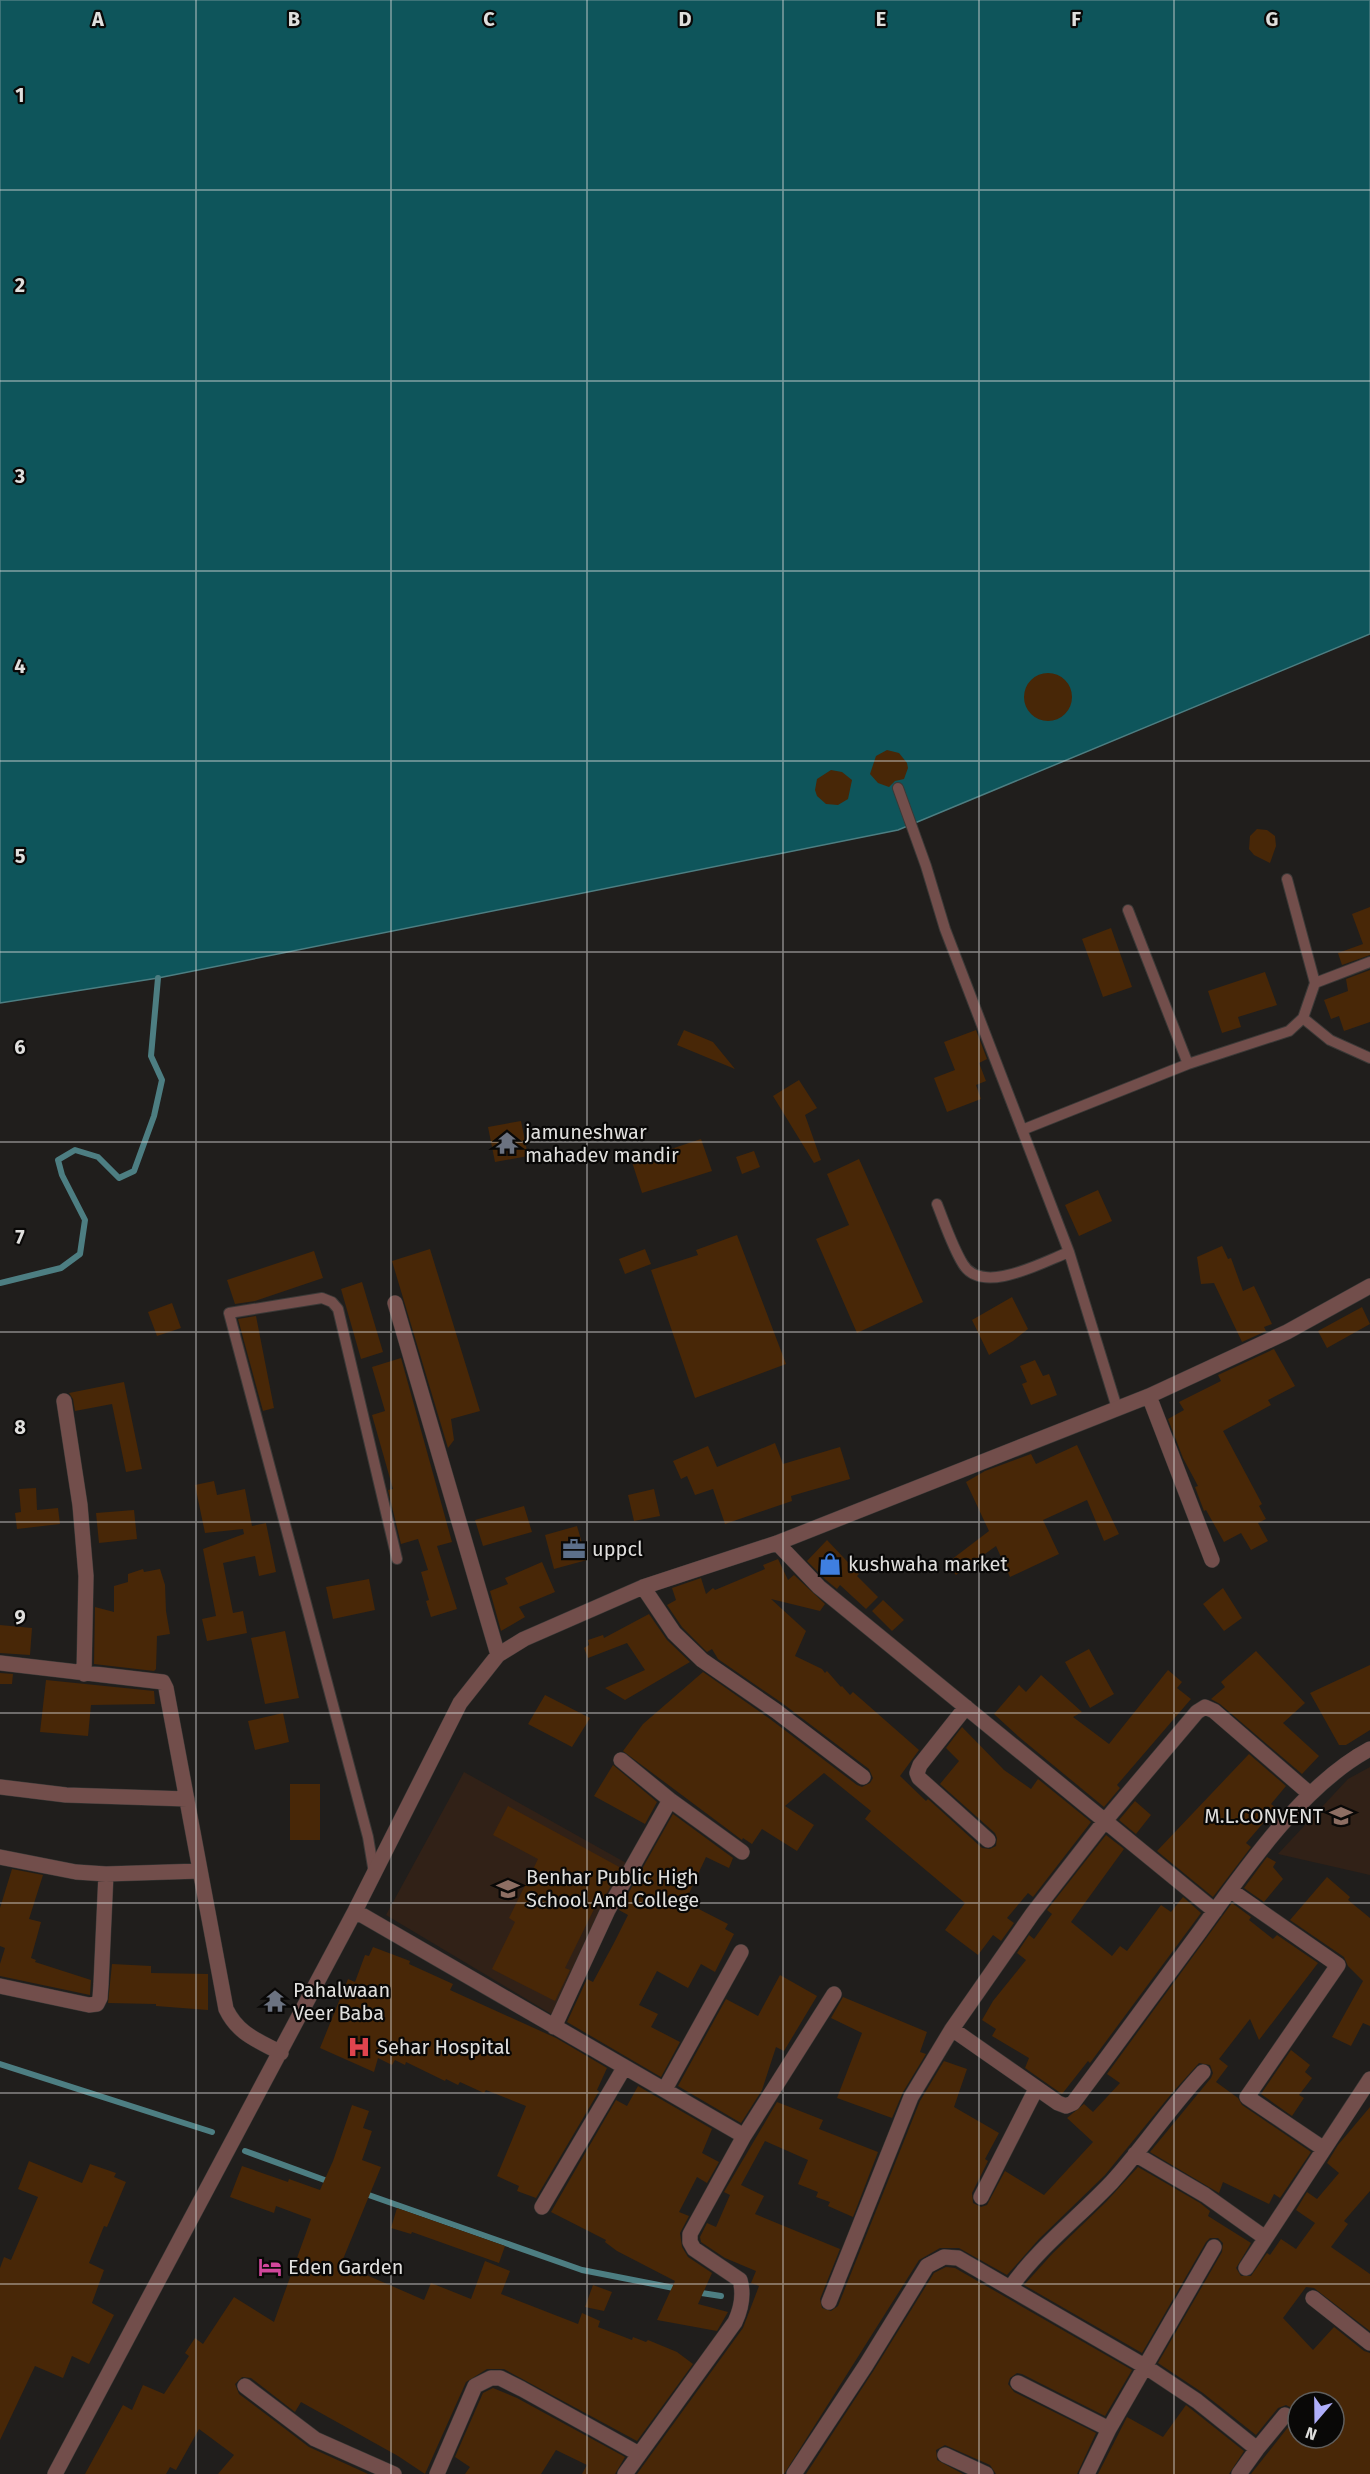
<svg xmlns="http://www.w3.org/2000/svg" width="1370" height="2474" font-family="'Fira Sans',sans-serif">
<rect width="100%" height="100%" fill="#201e1c"/>
<path fill="#312117" d="M1370,1767v108l-92,-21 70,-75z
M464,1772l164,92 -75,151 -167,-100z"/>
<path fill="#0e555b" stroke="#4d7e82" stroke-width="1.5" d="M0,0h1370v634l-472,196 -740,148 -158,25z"/>
<g fill="none" stroke-linecap="round" stroke-linejoin="round">
<path stroke="#4d7e82" stroke-width="6" d="M0,1283l61,-15 19,-14 5,-34 -23,-45 -4,-15 17,-10 23,7 21,21 15,-7 20,-55 8,-36 -11,-24 7,-78
M0,2064l212,68
M245,2151l85,31
M363,2193l219,77 97,19
M695,2292l26,4"/>
</g>
<path fill="#482707" fill-rule="evenodd" d="M1024 697a24 24 0 1 1 48 0a24 24 0 1 1-48 0Z
M887,750l12,3 8,10 1,5 -4,11 -9,2 -6,6 -11,-4 -8,-9 6,-18z
M831,770l11,2 10,8 -4,19 -10,6 -12,-1 -9,-8 -2,-6 2,-11z
M1257,829l10,1 8,6 1,10 -6,17 -16,-8 -5,-6 1,-13z
M1370,907v48l-28,10 -4,-12 25,-9 -11,-30z
M1111,928l21,59 -29,10 -21,-58z
M1370,970v52l-26,9 -5,-15 -8,3 -7,-19 24,-9 -2,-12z
M1265,972l12,33 -39,12 3,10 -19,6 -14,-42z
M684,1030l29,12 22,27 -58,-24z
M976,1030l11,29 -8,4 7,18 -10,4 5,14 -34,13 -13,-34 21,-8 -11,-28z
M799,1080l18,28 -12,7 16,45 -7,3 -41,-67z
M521,1121l7,35 -33,6 -7,-35z
M701,1139l11,32 -70,22 -10,-31z
M754,1151l6,16 -18,7 -6,-17z
M859,1159l64,143 -66,31 -41,-94 33,-14 -22,-51z
M1098,1190l14,31 -33,15 -14,-31z
M737,1235l49,129 -91,34 -44,-128 47,-15 -2,-5z
M1222,1246l6,13 3,-1 12,33 11,-5 18,38 -8,3 2,4 -24,11 -28,-59 -13,1 -4,-27z
M430,1249l50,162 -29,8 3,21 -6,8 -56,-187z
M645,1249l6,15 -26,10 -6,-15z
M314,1251l9,27 -68,23 -20,3 -8,-24z
M362,1282l21,70 -22,7 -20,-70z
M1012,1297l16,32 -15,12 -24,14 -17,-35z
M172,1303l9,25 -24,8 -9,-24z
M1362,1307l8,17 -43,24 -9,-17z
M256,1316l18,92 -11,3 -25,-92z
M1274,1349l21,37 -27,14 3,5 -48,26 39,73 -3,2 7,13 -8,4 10,18 -17,9 -10,-17 -17,9 -18,-32 -2,1 -9,-24 3,-1 -15,-28 -15,-39 16,-9 -5,-8 42,-21 -3,-6z
M401,1358l51,184 -15,4 20,63 -26,8 -5,-16 3,-1 -8,-28 7,-2 -10,-31 -17,5 -13,-54 5,-1 -21,-74 13,-4 -13,-44z
M1035,1360l8,16 6,-2 8,21 -26,10 -9,-21 5,-2 -7,-16z
M124,1382l18,87 -16,3 -14,-68 -37,7 -2,-12 -4,-6z
M775,1443l8,21 57,-17 10,32 -59,17 1,5 -67,23 -12,-35 -18,6 -8,-19 -6,3 -8,-18 35,-15 9,21z
M1077,1445l42,89 -15,7 -17,-41 -44,20 16,34 -49,23 -14,-31 -40,29 -9,-12 42,-32 -23,-49 19,-11 46,-17 5,10z
M214,1481l3,14 28,-6 7,37 14,-3 10,49 -17,4 -4,-20 -32,7 10,50 10,-2 4,22 -40,8 -5,-22 14,-3 -13,-67 41,-15 -1,-5 -38,4 -10,-48z
M36,1488l1,22 21,-2 2,16 -43,5 -2,-16 6,-1 -2,-23z
M654,1489l6,27 -26,5 -6,-26z
M524,1506l8,26 -49,14 -8,-26z
M134,1510l3,29 -38,4 -3,-30z
M577,1526l10,34 -33,9 -9,-34z
M827,1540l32,34 -2,2 21,21 -12,12 -26,-24 -3,4 -11,-9 -19,-19z
M778,1559l10,21 6,-5 31,29 -5,7 -49,-12 35,32 -11,25 27,13 3,4 2,-2 14,16 1,-1 8,9 3,-3 66,58 -19,26 26,25 2,-2 54,49 8,1 6,-3 1,-8 -2,-5 -55,-49 19,-23 -13,-13 16,-21 42,43 27,19 7,-10 53,43 -58,75 -5,-4 -21,25 7,5 -13,18 -8,-6 -15,20 -33,-25 20,-27 -100,-84 6,-8 -47,-38 -39,33 29,19 -17,26 -35,-22 -10,15 -9,-6 -1,2 -119,-89 20,-27 60,-52 67,47 87,66 5,2 8,-4 3,-5 -4,-9 -87,-66 -64,-44 -6,-10 -5,3 -25,-25 -15,-22 9,-5 -4,-12 29,-10 5,16 7,-6 2,2 50,-21 -2,-4z
M542,1562l13,30 -36,15 6,10 -24,14 -11,-40 18,-7 -3,-6z
M143,1569l1,3 16,-3 5,16 1,26 4,23 -13,2 -1,33 -2,2 -60,-7 1,-57 19,5v-26l14,-4v-8z
M369,1579l6,31 -42,9 -7,-32z
M1223,1588l19,30 -18,13 -21,-27z
M883,1600l21,20 -12,11 -20,-20z
M649,1614l18,26 23,22 -65,38 -20,-12 40,-18 -18,-27 -39,15 -4,-10 5,-3 -1,-5 15,-5 1,3z
M0,1625l32,3 -2,27 -30,-2z
M285,1631l14,67 -34,6 -14,-66z
M1089,1649l25,45 -24,14 -25,-46z
M1256,1651l49,52 -22,20 36,33 -17,18 -82,-70 -9,-5 14,-12 -4,-5z
M1370,1665v65l-24,15h-7l-29,-52z
M1168,1670l14,12 -5,6 14,11 -74,86 3,3 -16,19 -85,-70 -25,-23 25,-29 7,7 15,-17 41,37 -9,5 36,27z
M0,1673l13,1 -1,10h-12z
M46,1680l108,11 1,13 -64,1 -3,31 -48,-4z
M545,1695l45,23 -18,29 -44,-23z
M283,1713l6,29 -34,8 -7,-29z
M1249,1754l37,32 -15,18 5,4 -30,35 5,4 -38,50 -56,-46z
M613,1765l44,37 -12,22 -51,-28z
M290,1784h30v56h-30z
M1135,1801l16,14 -15,19 -17,-14z
M508,1806l113,62 -19,33 -3,-2 -34,69 5,2 -15,31 -63,-32 23,-47 -6,-4 29,-59 -45,-24z
M673,1814l60,44 -4,10 -23,-11 -21,45 43,22 -3,5 9,5 -19,38 -14,-8 -13,24 -31,-17 -18,34 19,9 -7,13 29,15 -19,35 -94,-55 20,-43 6,3 22,-41 13,-26 -9,-5z
M1106,1835l18,14 -53,73 41,34 8,-10 7,5 34,-46 10,7 12,-15 18,16 -111,150 -2,-2 -26,33 -37,-26 4,-10 -37,-22 4,-7 -14,-9 11,-19 33,-41 -9,-7 12,-18 5,4 18,-25 -5,-4z
M1267,1857l9,5 -3,5 10,12 -19,23 -20,-14z
M12,1869l31,6 -14,44 12,3 -10,36 5,2 -1,2 56,18 -1,15 -90,-19v-12l5,-16 -5,-2v-38z
M1327,1877l23,20 -2,3 22,18v108l-7,-3 -12,23 -19,-9 31,-56 -15,-15 -4,-9 -54,-37z
M1232,1903l19,14 -2,3 24,19 4,-4 41,28 -59,77 -9,-21 -31,40 9,7 -12,16 22,16 4,7 69,47 -31,46 -6,-4 -5,10 -46,-22 -4,11 -69,-41 61,-74 2,-5 -3,-8 -11,-2 -27,30 -67,82 -66,64 -32,36 -48,-27h-19l-21,12 -135,214h-147l106,-146 16,-42 -8,-3 5,-12 -31,-13 -24,-16 -1,-5 7,-14 9,4 14,-32 -6,-3 53,-90 46,18 -4,9 59,23 -25,65 -25,-11 2,-4 -14,-5 2,-5 -20,-8 10,-24 -43,-19 -24,44 23,11 -9,18 85,35 -20,50 2,9 9,3 7,-5 82,-205 24,-40 23,8 -13,38 45,26 -14,26 3,2 -16,32 1,10 8,4 6,-2 18,-34 39,24 49,-53 -26,-24 17,-14 9,8 27,-29 -13,-9z
M373,1947l37,14 -1,3 44,20 -3,6 106,48 51,30 -10,22 2,1 -63,107 -19,-7 2,-5 -22,-10 29,-70 -40,-16 -2,3 -24,-11 -2,3 -12,-6 -1,2 -39,-19 -1,3 -10,-5 -3,5 -14,-7 -4,14 -54,-24 28,-69 7,3 10,-27 4,1z
M112,1964l39,2v7l57,1v36l-52,-4v-2l-48,-1z
M780,1975l37,21 -33,55 -8,-4 -14,43 -21,33 -63,-37 48,-87 32,17z
M843,1997l84,35 -7,20 6,2 -23,38 -11,26 -55,-20 25,-65 -31,-15z
M1291,2050l19,15 -5,7 7,6 -13,17 5,3 -12,18 -31,-22z
M638,2086l74,43 -10,24 17,9 -12,21 -10,-6 -18,35 10,4 -9,17 2,14 6,10 24,16 -14,31 30,8 -11,19 -60,-11 18,-39 -58,-30 -12,-9 1,-2 -55,-28 65,-112 11,6z
M352,2105l17,6 -6,17 9,3 -10,29 19,7 -40,97 83,36 7,-17 40,16 14,-38 25,10 -9,23 77,30 4,-11 18,8 -2,6 34,13 1,-3 13,5 2,-2 29,12 16,12 -56,77 -133,-72h-17l-21,13 -41,92 -27,-18 -97,-54 -6,10 -44,-34 -9,-1 -7,7 4,10 70,53 59,27h-150l16,-19 -35,-26 -23,41 -6,-3 -4,7h-81l38,-69 9,5 11,-25 21,9 25,-38 -4,-3 10,-15 8,6 31,-47 40,25 37,-103 -35,-13 -2,7 -44,-16 12,-31 46,16 1,-3 31,11 13,-29z
M1370,2107v84l-26,30 4,3 -17,23 39,27v57l-56,-43 -8,-1 -23,31 30,32 21,-23 30,24 6,2v121h-119l42,-53 2,-5 -3,-8 -6,-3 -8,3 -22,27 -53,-42 -45,-30 64,-111 1,-9 -5,-5h-8l-4,4 -64,111 -118,-68 29,-32 53,-51 32,-35 62,36 10,8 -2,5 43,27 -15,25 5,8h10l16,-23 3,2 11,-16 15,10 19,-26 -19,-13 11,-18 10,7 22,-26 -12,-10 11,-18zM1298,2402h36v36h-36z
M29,2161l53,22 8,-19 26,9 -2,4 12,5 -19,45 -3,-1 -15,37 15,7 -12,33 22,12 -25,49 -17,-8 -9,22 -28,-12 -35,74v-172l4,-11 7,3 27,-63 -20,-8z
M397,2208l108,38 -6,17 -87,-31 -1,2 -20,-6z
M946,2267l9,1 177,102 -27,46 -83,-42 -5,-1 -7,5 -2,6 6,8 82,41 -19,41h-81l-6,-9 -45,-20 -9,5 1,10 26,14h-157l68,-104 60,-97z
M593,2285l19,7 -8,19 -19,-4z
M493,2388l24,10 108,59 -10,17h-33l5,-9 -31,-15 -15,24h-76l5,-7 -15,-10 28,-64z
M1186,2405l58,46 -15,23h-131l29,-57 36,20z"/>
<g fill="none" stroke-linecap="round" stroke-linejoin="round">
<g stroke="#3b3937" stroke-width="12">
<path id="service" d="M898,788l28,78 19,63 124,323 48,156
M1128,910l60,154
M1315,983l55,-21
M1303,1018l27,22 40,18
M1022,1130l166,-66 101,-33 14,-13 12,-35 -28,-104
M937,1204c8,20 15,42 26,60 19,32 80,-2 106,-12
M374,1873l-6,-36 -139,-524 93,-15 10,4 6,7 59,250"/>
</g>
<g stroke="#3b3937" stroke-width="16">
<path id="minor" d="M395,1303l103,352
M1149,1396l63,164
M64,1401l16,104 6,71 -2,98
M777,1543l42,44 396,324
M643,1587l31,46 28,27 74,51 87,66
M0,1663l163,19 3,6 60,321c12,25 31,31 55,44
M966,1707l-46,58 -3,8 2,5 69,62
M621,1760l49,40 72,52
M0,1787l66,8 121,4
M0,1857l76,15 30,2 94,-3
M1230,1890l108,75 -91,132 77,52
M355,1911l389,225 -54,98v8l4,7 46,31c4,14 1,29 -5,42l-110,152
M0,1986l89,19 8,-1 3,-6 1,-14 5,-110
M554,2027l54,-117 62,-110
M952,2029l106,74 8,3 7,-3c42,-56 83,-112 125,-169 45,-62 104,-149 172,-185
M665,2089l76,-137
M744,2136l90,-142
M1135,2154l70,41 59,42
M981,2197l55,-108
M542,2207l82,-139
M1246,2268l124,-189
M1010,2288c29,-41 68,-70 102,-106 32,-35 58,-75 91,-110
M1313,2298l57,45
M829,2302l82,-205 41,-68 81,-116 71,-91 93,-110 8,-5 9,4 96,83
M1018,2383l91,46
M245,2386l70,53 79,35
M945,2455l41,19
M55,2474l300,-563 105,-208 38,-48 26,-16 119,-52 134,-44 372,-147 138,-64 83,-46
M437,2474l38,-88 16,-8h9l22,11 117,65
M794,2474l72,-109 61,-99 17,-9 14,1 188,109 51,34 60,48
M1087,2474l22,-45 105,-182
M1239,2474l18,-25 28,-34"/>
</g>
<use href="#service" stroke="#724e4b" stroke-width="10"/>
<use href="#minor" stroke="#724e4b" stroke-width="15"/>
</g>
<path fill="none" stroke="#e0dfdd" stroke-width="1.5" stroke-opacity="0.55" d="M196,0v2474M391,0v2474M587,0v2474M783,0v2474M979,0v2474M1174,0v2474M0,190h1370M0,381h1370M0,571h1370M0,761h1370M0,952h1370M0,1142h1370M0,1332h1370M0,1522h1370M0,1713h1370M0,1903h1370M0,2093h1370M0,2284h1370"/>
<defs>
<g id="temple-bare" transform="scale(1.8)"><path d="M0-6L5-2H3V0L6.5 2.5H4V6H1.5V3h-3V6H-4V2.5H-6.5L-3 0V-2H-5Z" fill="#6b7280" stroke="#090807" stroke-width="2.5" paint-order="stroke"/></g>
<g id="office-bare" transform="scale(1.8)"><path d="M-6-3h4V-5.5h4V-3h4V5H-6ZM-1-4.5V-3h2v-1.5ZM-6 0V1H6V0Z" fill="#5c6f8a" stroke="#090807" stroke-width="2.5" paint-order="stroke"/></g>
<g id="shop-bare" transform="scale(1.8)"><path d="M-5-2.5h2.3a2.7 3.5 0 0 1 5.4 0H5L5.5 6h-11ZM-1.5-2.5h3a1.5 2.3 0 0 0-3 0Z" fill="#3f7fe0" stroke="#090807" stroke-width="2.5" paint-order="stroke"/></g>
<g id="school-bare" transform="scale(1.8)"><path d="M0-5L7-2L0 1L-7-2ZM-4 1L0 2.5L4 1V4Q0 6-4 4Z" fill="#8d6e63" stroke="#090807" stroke-width="2.5" paint-order="stroke"/></g>
<g id="hospital-bare" transform="scale(1.8)"><path d="M-5-5h3v3.5h4V-5h3V5h-3V1.5h-4V5h-3Z" fill="#e0444e" stroke="#090807" stroke-width="2.5" paint-order="stroke"/></g>
<g id="hotel-bare" transform="scale(1.8)"><path d="M-6-4.5h1.5V1H6V5H4.5V3h-9V5H-6ZM-4 0a1.8 1.8 0 1 1 3.6 0ZM.5 0V-2.5h3Q6-2.5 6 0Z" fill="#d1479c" stroke="#090807" stroke-width="2.5" paint-order="stroke"/></g>
</defs>
<g fill-rule="evenodd">
<use href="#temple-bare" x="507" y="1143"/>
<use href="#office-bare" x="574" y="1549"/>
<use href="#shop-bare" x="830" y="1564"/>
<use href="#school-bare" x="1341" y="1816"/>
<use href="#school-bare" x="508" y="1889"/>
<use href="#temple-bare" x="275" y="2001"/>
<use href="#hospital-bare" x="359" y="2047"/>
<use href="#hotel-bare" x="270" y="2267"/>
</g>
<g text-anchor="middle" stroke-width="4.5" stroke-linejoin="round" paint-order="stroke">
<g font-size="20" fill="#e0dfdd" stroke="#090807" text-anchor="start">
<text x="525" y="1139">jamuneshwar<tspan x="525" dy="23">mahadev mandir</tspan></text>
<text x="592" y="1556">uppcl</text>
<text x="848" y="1571">kushwaha market</text>
<text x="1323" y="1823" text-anchor="end">M.L.CONVENT</text>
<text x="526" y="1884">Benhar Public High<tspan x="526" dy="23">School And College</tspan></text>
<text x="293" y="1997">Pahalwaan<tspan x="293" dy="23">Veer Baba</tspan></text>
<text x="377" y="2054">Sehar Hospital</text>
<text x="288" y="2274">Eden Garden</text>
</g>
</g>
<g font-size="20" text-anchor="middle" font-weight="bold" fill="#e0dfdd" stroke="#090807" stroke-width="4.5" stroke-linejoin="round" paint-order="stroke">
<text x="98" y="26">A</text>
<text x="294" y="26">B</text>
<text x="489" y="26">C</text>
<text x="685" y="26">D</text>
<text x="881" y="26">E</text>
<text x="1076" y="26">F</text>
<text x="1272" y="26">G</text>
<text x="20" y="102">1</text>
<text x="20" y="292">2</text>
<text x="20" y="483">3</text>
<text x="20" y="673">4</text>
<text x="20" y="863">5</text>
<text x="20" y="1054">6</text>
<text x="20" y="1244">7</text>
<text x="20" y="1434">8</text>
<text x="20" y="1624">9</text>
</g>
<g transform="translate(1316 2420) rotate(200)"><circle r="28" fill="#090807" stroke="#5f5e5d" stroke-width="1.5"/>
<path d="M0-4.5L10 22L0 15L-10 22Z" fill="#afaefa"/>
<text y="-9" font-size="16" font-weight="bold" text-anchor="middle" fill="#e0dfdd">N</text>
</g>
</svg>
